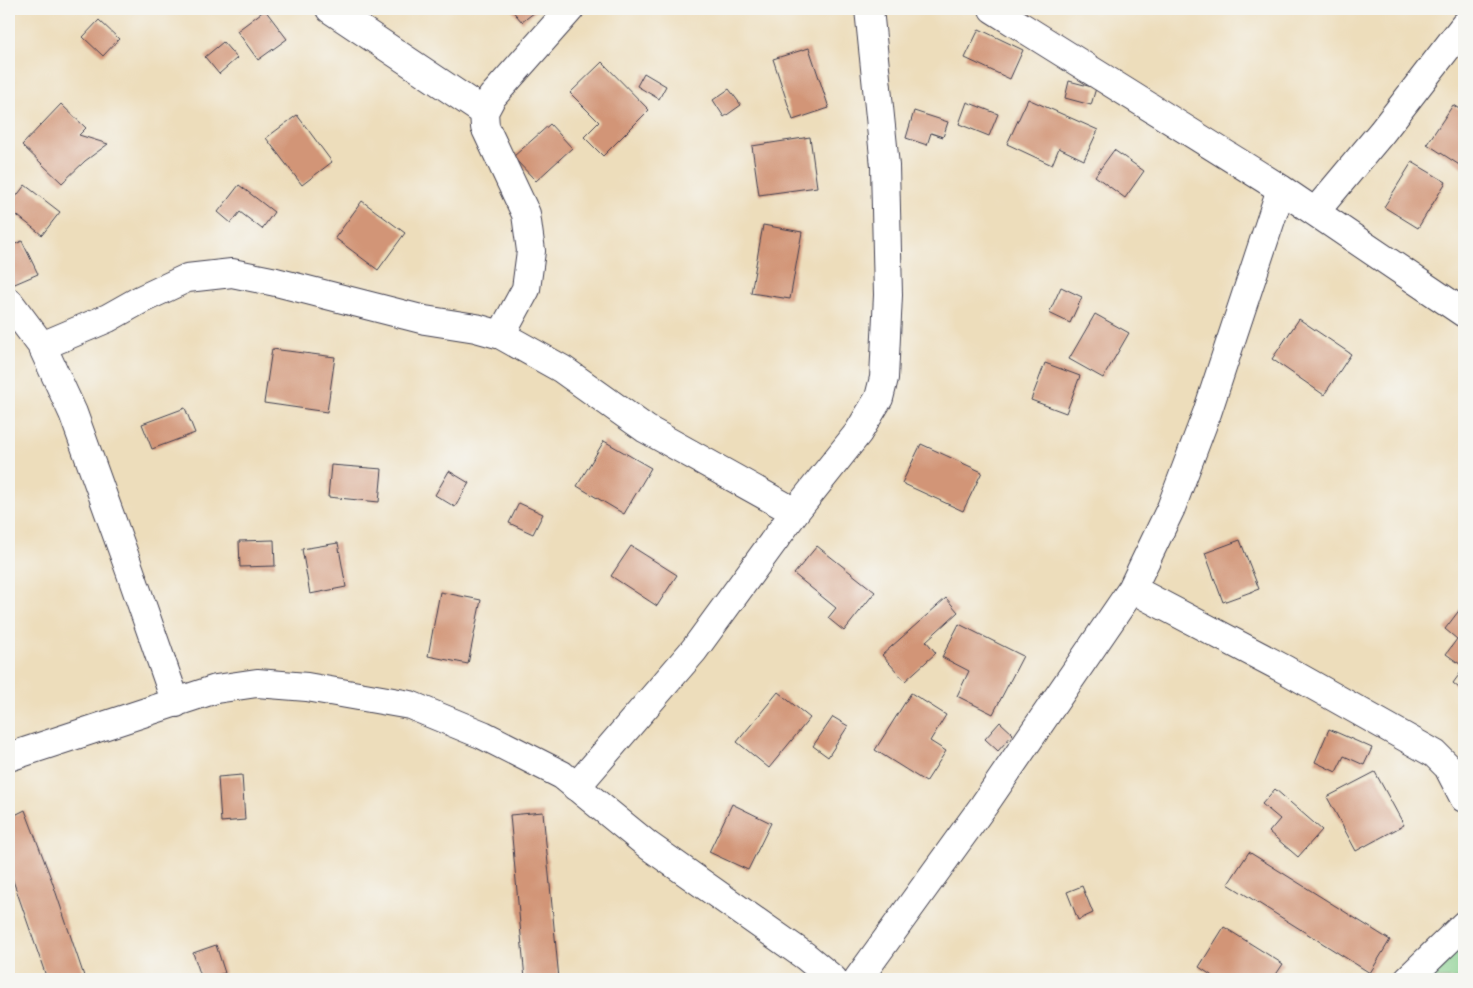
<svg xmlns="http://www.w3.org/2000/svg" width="1473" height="988" font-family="'Patrick Hand',sans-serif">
<rect width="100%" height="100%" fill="#f6f6f2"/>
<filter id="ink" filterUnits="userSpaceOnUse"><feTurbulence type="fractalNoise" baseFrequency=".02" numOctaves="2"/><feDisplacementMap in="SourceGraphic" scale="10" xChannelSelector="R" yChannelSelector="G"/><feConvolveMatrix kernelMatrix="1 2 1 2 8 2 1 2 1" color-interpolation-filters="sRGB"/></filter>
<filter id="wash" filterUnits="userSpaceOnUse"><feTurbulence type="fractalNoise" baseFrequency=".0096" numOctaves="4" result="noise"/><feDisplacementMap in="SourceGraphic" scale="20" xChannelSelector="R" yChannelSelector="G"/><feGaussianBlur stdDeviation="1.12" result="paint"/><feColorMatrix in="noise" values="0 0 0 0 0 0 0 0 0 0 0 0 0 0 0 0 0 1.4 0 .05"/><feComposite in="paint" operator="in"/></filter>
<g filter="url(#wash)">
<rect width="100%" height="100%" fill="#edddbb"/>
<path fill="#83ce8b" stroke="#527863" d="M1464,938v41h-42z"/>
<g id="blocks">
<path fill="#d29577" d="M511,9h28l-17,13z
M265,10l22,29 -29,21 -21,-29z
M99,20l20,19 -16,17 -20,-19z
M979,29l44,21 -13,29 -45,-21z
M223,42l14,16 -18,16 -14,-17z
M809,48l20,60 -36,12 -20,-61z
M602,62l47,48 -46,46 -19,-19 15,-15 -29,-29z
M644,73l22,13 -7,13 -22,-13z
M1069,81l27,7 -5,17 -26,-7z
M729,89l12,16 -17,12 -11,-17z
M1028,99l70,31 -14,30 -25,-12 -7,17 -45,-21z
M967,102l31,12 -9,22 -30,-12z
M61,104l25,24 -7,7 29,9 -23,17 -23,22 -40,-38z
M1453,105l11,7v56l-37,-24z
M914,111l34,11 -5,15 -12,-4 -4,12 -21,-7z
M297,115l35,47 -30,23 -36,-47z
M550,124l22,24 -36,33 -23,-24z
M810,137l7,50 -58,8 -7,-49z
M1114,150l30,21 -19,27 -30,-22z
M1412,162l34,20 -28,46 -34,-21z
M25,185l35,27 -18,23 -33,-26v-3z
M239,185l35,27 -12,17 -22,-17 -9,11 -13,-11z
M362,201l43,32 -27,37 -43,-32z
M763,225l39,7 -12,67 -39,-6z
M22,241l16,33 -28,12 -1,-3v-36z
M1061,287l21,10 -12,26 -21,-10z
M1095,314l34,19 -26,45 -34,-19z
M1299,319l52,35 -27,41 -52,-36z
M272,349l63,8 -8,55 -63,-9z
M1045,363l35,13 -14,37 -35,-13z
M185,408l10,25 -43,16 -10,-25z
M604,441l47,27 -27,46 -47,-28z
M921,444l61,28 -19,39 -61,-28z
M331,465l51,4 -3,33 -51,-5z
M449,471l20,12 -14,24 -20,-12z
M519,503l24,11 -10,20 -24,-11z
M274,540l1,26 -35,1 -1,-26z
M1240,540l19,49 -36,13 -18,-49z
M338,543l8,44 -36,7 -8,-45z
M631,546l46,29 -20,31 -46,-30z
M817,546l58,46 -31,39 -16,-13 8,-10 -42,-34z
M440,592l41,8 -13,64 -40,-8z
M946,598l12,14 -32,29 10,12 -31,28 -23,-26z
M1464,604v63l-18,-13 11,-15 -12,-10z
M959,624l64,32 -30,58 -36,-18 12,-25 -27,-14z
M1464,668v24l-11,-9z
M778,692l32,26 -41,50 -32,-26z
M911,693l35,22 -16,26 16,10 -20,31 -51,-32z
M833,717l15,9 -20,31 -15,-11z
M1000,722l13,12 -15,17 -13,-12z
M1329,729l43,19 -8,17 -20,-9 -8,16 -21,-10z
M1375,772l29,53 -48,26 -29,-54z
M242,775l3,45 -24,2 -3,-45z
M1275,789l47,41 -24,27 -29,-25 11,-13 -18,-15z
M732,804l39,19 -23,47 -39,-18z
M25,810l27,71 33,98h-38l-38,-110v-51z
M543,812l16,167h-34l-15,-164z
M1249,852l141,88 -20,33 -142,-89z
M1082,886l11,27 -15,7 -11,-28z
M1224,927l59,37 -10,15h-56l-18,-12z
M216,945l9,28 -23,6 -9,-26z"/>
</g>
</g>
<g filter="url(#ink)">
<use href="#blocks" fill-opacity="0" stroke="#403e4e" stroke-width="1"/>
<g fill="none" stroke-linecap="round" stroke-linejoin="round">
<g stroke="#403e4e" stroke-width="30">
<path id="minor" d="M330,9l154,103
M993,9l288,180 183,124
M1315,212l67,-80 82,-106
M9,302l33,44 31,67 57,158 46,132
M501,335l25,-46 5,-38 -5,-37 -41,-87 -1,-15 8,-15 78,-88
M42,346l66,-28 32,-18 47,-22 45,-5 44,9 149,38 51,8 25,7 61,34 84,60 149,83
M1132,589l154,81 149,84 13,13 16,31
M9,757l207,-68 41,-6 50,4 103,18 73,30 79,40 87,71 156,110 28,23
M576,787l118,-137 101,-138 63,-79 21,-35 5,-20 4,-83 -3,-129 -16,-157
M858,979l126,-174 148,-216 39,-81 36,-95 74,-224
M1408,979l56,-54"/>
</g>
<use href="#minor" stroke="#fff" stroke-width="28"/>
</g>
</g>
<rect width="1473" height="988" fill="none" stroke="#f6f6f2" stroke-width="30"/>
</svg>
